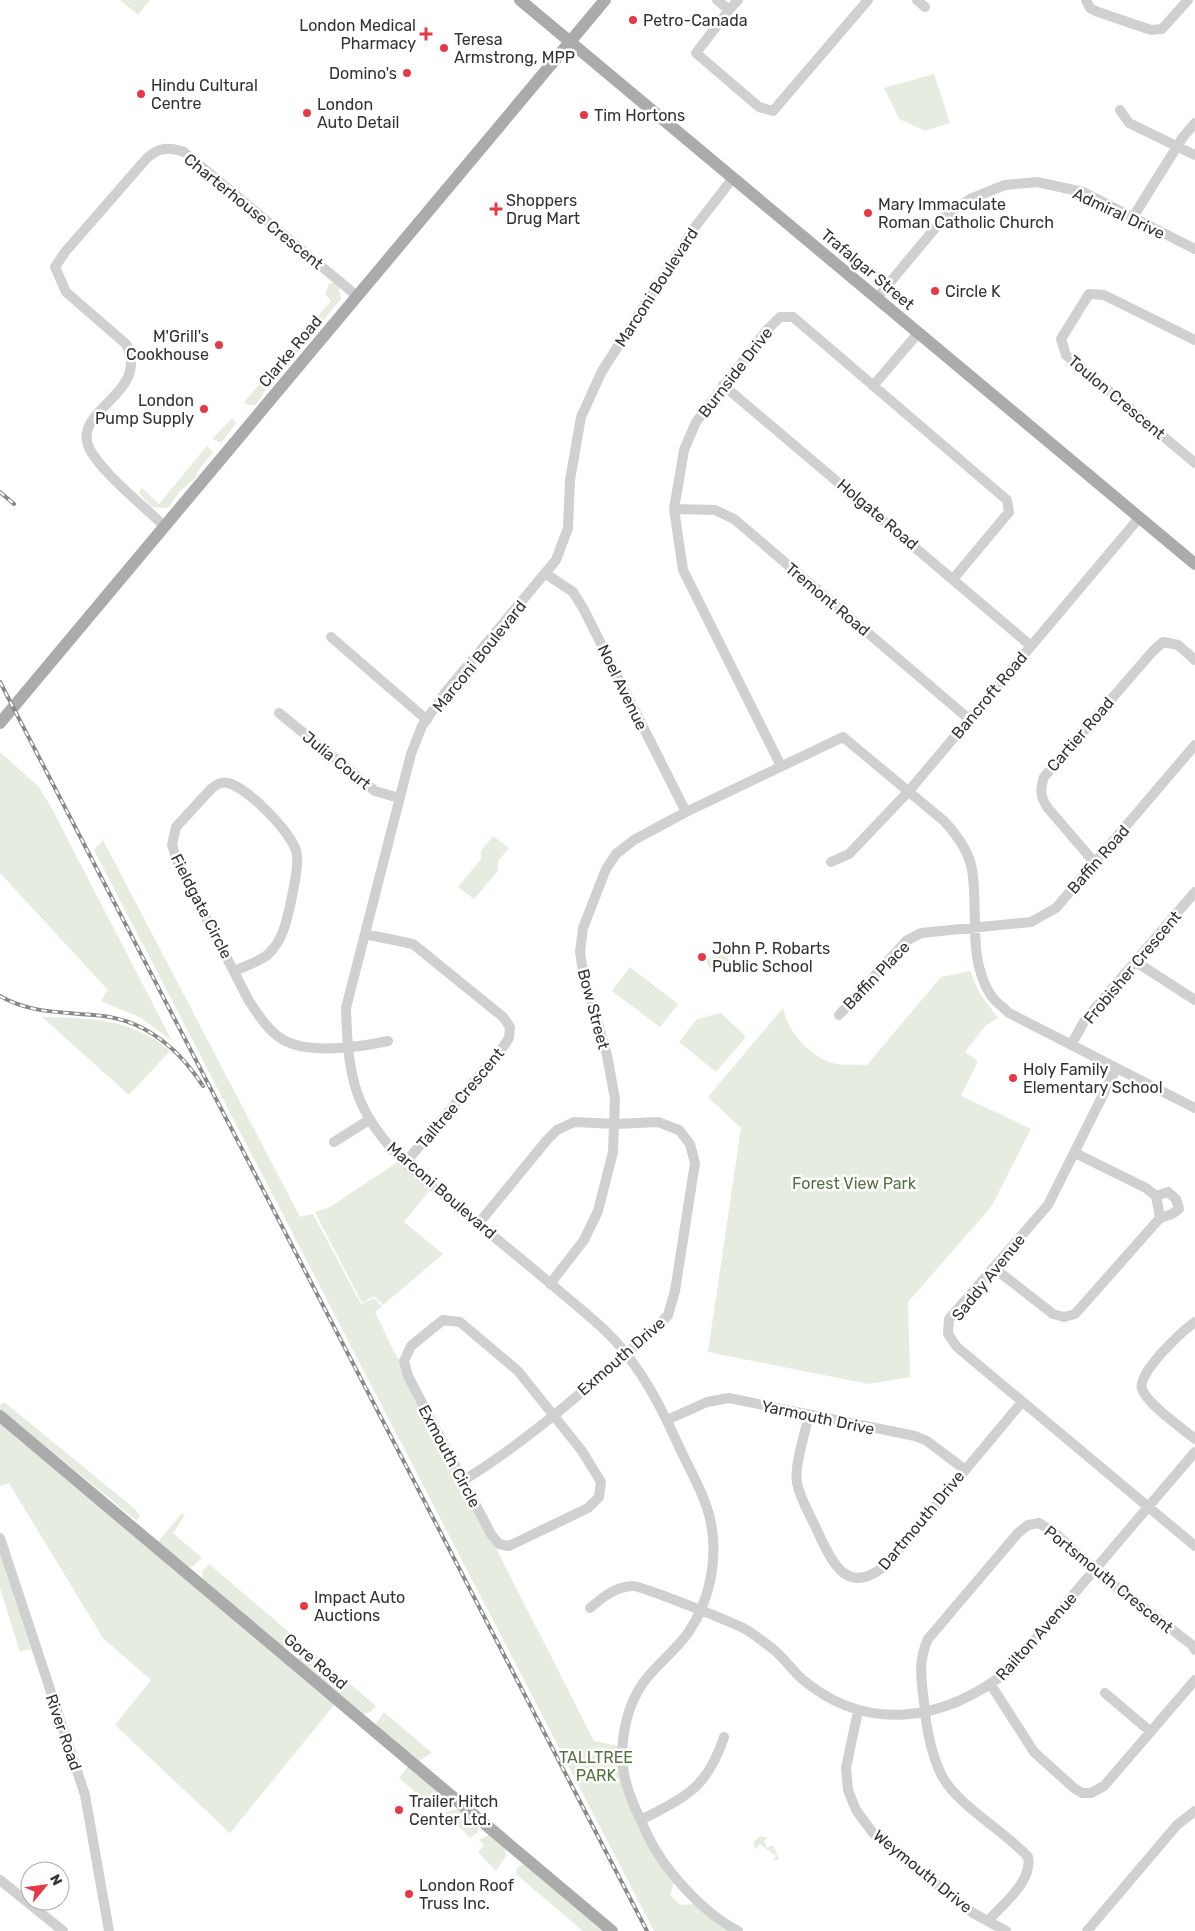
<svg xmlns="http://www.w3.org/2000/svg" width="1195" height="1931" font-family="Rubik,sans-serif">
<rect width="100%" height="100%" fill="#fff"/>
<path fill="#e6ecdf" d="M120,0h30l-12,15z
M934,74l16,49 -25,8 -26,-12 -15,-31z
M334,282l4,4 3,13 -49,59 -7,-3 46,-54 -6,-7 4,-10z
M280,361l5,10 -15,12 -14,22h-8l-4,-3z
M232,418l4,5 -15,20 -9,-4z
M207,446l6,6 -15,19 -2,6 -16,14 -12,17 -16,-1 -13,-14 3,-5 17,16z
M0,752l38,34 13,21 121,234 -31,-23 -40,-17 7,-11 -108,-117z
M493,836l16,12 -11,13v10l-24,28 -16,-12 23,-28v-8z
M103,840l197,377 13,-3 48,90 13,-6 8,9 -7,5 21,44 5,6 193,379 24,5c6,58 20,91 56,137l-4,12 10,10 14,-1 34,27h-74l-560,-1081z
M724,951l5,10 -18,9 -5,-10z
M630,967l48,37 -18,23 -48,-36z
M970,971l9,21 19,26 -13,8 -20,26 13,9 -17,35 70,33 -40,78 -83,95 2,75 -41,7 -161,-32 33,-224 -33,-31 75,-89c5,23 25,47 49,55 10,3 25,1 35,2l74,-88z
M721,1013l25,24 -30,35 -37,-30 18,-23z
M42,1017c47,1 90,1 128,34l-41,44z
M399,1161l32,28 -27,33 39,32 -60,51 -9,-9 -12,7 -47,-91 15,-5z
M4,1402l131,107 5,7 -3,5 -137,-112v-4z
M0,1424l334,281 -104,128 -115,-108 36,-45 -48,-42 -94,-155 -9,3z
M182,1513l3,2 -12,18 29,25 -10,9 -5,-1 -29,-24z
M0,1552l31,97 -11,3 -20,-64z
M209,1564l87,74 -7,8 -7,1 -79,-67 -1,-8z
M303,1644l73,62 -6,6 -7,2 -65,-54 -1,-8z
M384,1712l48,41 -14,8 -40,-33 -2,-5z
M408,1766l29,25 -1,10 -8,8 -4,-1 4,-5 -29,-25z
M458,1809l20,16v7l-8,6 -25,-26z
M489,1835l16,13 1,8 -10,15 -18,-19 6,-7 -5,-5z
M760,1836l8,2 -4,3 3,7 6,-3 6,14 -6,2 3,-5 -16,-12 -5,6 -1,-8z
M523,1864l79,67h-19l-66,-56 -1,-6z"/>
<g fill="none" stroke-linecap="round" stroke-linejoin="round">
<path stroke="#d0d0d0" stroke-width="10" d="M717,0l12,10 9,-10
M917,0l8,7
M1086,0l4,8 8,4 53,18 11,-1 26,-29
M729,10l-33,43 63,54 14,4 95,-111
M1120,110l9,13 66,32
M733,178l-38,49 -93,144 -21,46 -11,63 -2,48 -12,32 -112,134 -22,32 -11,28 -65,254c2,70 8,104 59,155 48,40 97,80 145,120 26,23 56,44 77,72 23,29 39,63 54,96 11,23 25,47 30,72 7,37 -1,78 -23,110 -13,18 -32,32 -45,50 -16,23 -23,55 -20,83 2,23 14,46 24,68 16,35 56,79 91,97
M1133,217l50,-80 12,-14
M877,298l69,-83 24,-16 35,-14 32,-3 46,10 112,57
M1195,340l-91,-45 -15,-1 -28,45 5,16 129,108
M723,385l307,260
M873,386l46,-54
M674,509l41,1 19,9 235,200
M164,526c-19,-19 -68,-58 -76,-81 -13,-37 63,-52 38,-101l-60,-52 -11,-25 10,-15 82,-94c12,-11 22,-11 37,-6l173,144
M546,574l27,18 10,16 103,204
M331,637l96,83
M279,713l96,78 24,7
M781,766l-98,-196 -9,-61 10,-59 12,-28 70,-91 14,-14h13l214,183 2,12 -55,66
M831,862l18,-8 59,-62 231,-274
M1095,863l-48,-56c-7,-11 -7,-18 -3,-30l108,-125 11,-10 15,3 17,15
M365,934l48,10 90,73 7,10 -1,11 -8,12 -96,113
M1136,962l59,38
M235,971c10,-5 22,-9 31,-15 5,-4 12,-13 14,-18 7,-12 19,-69 17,-83 -2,-20 -50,-68 -69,-72 -7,-2 -12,2 -17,6l-35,38 -4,18 6,18 71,138c9,13 19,30 33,38 25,16 78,8 106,2
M839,1015l67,-74 15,-8 110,-11 25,-14 139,-163
M1071,1045l14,-25 110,-128
M1116,1069l-68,136 -99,114 -1,15 9,13 238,199
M334,1142l35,-22
M1156,1196l12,-4 8,7 3,10 -7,5 -12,4
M994,1268l59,46 11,3 11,-3 85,-96 -4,-22 -10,-8 -71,-35
M550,1284l34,-44 14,-29 15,-59 2,-53 -8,-44 -24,-83 -3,-20 3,-24 23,-59 10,-15 18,-14 52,-28 157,-75 101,84c13,14 25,30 28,49 7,41 -5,86 18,124 4,7 13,13 19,19l186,95
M443,1320l17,2 58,49 64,80 19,31 -2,15 -11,11 -79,38 -10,-2 -8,-10 -83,-158 -4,-15 7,-15z
M1195,1322c-13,9 -58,51 -53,67 5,15 40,39 53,50
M809,1415c-4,18 -15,51 -12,68 3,15 12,30 18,43 16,33 30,74 72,38l135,-162
M667,1420l40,-18 22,-4 186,38 12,5 37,28
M464,1480c69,-42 131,-100 192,-152l12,-13 7,-24 20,-128 -5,-19 -11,-14 -21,-8 -43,2 -41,-2 -17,8 -10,10 -68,83
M0,1538l85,257 24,136
M590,1608c13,-11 25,-21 42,-22 8,-1 102,37 113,43 10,6 19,13 28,20 11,9 19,21 29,30 66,56 145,41 207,-9l186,-218
M991,1685l43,67 40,36 8,5h9l13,-7 91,-106
M1105,1693l46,39
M858,1711l-12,57 2,22 8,20 17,23 100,80 33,18
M641,1820c46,-24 66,-32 83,-83
M0,1880l63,51
M988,1921c15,-17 45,-40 40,-64 -23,-26 -70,-51 -86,-81 -11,-22 -16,-49 -18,-74 -3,-23 -6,-42 4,-63l90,-106 10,-8 11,-2 17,11 39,36 97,75 3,5
M1087,1931l90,-106 18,-14"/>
<path stroke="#ababab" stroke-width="12" d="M520,0l675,564
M0,723l605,-723
M0,1416l612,515"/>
<g stroke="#888" stroke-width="4">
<path id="rail" d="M0,492l14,12
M0,682l647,1249
M0,996c29,17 61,16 94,19 48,3 83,31 109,71"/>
</g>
<use href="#rail" stroke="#fff" stroke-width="2" stroke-dasharray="5.5" stroke-linecap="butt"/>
</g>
<g fill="#e63946" stroke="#fff" stroke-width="2">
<circle cx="633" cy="20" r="5"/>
<path d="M423.5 26.5h5v5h5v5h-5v5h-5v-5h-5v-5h5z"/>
<circle cx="444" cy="48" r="5"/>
<circle cx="407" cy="73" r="5"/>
<circle cx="141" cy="94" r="5"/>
<circle cx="307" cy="113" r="5"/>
<circle cx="584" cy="115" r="5"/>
<path d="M493.5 201.5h5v5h5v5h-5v5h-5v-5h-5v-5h5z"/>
<circle cx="868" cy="213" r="5"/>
<circle cx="935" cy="291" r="5"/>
<circle cx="219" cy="345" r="5"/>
<circle cx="204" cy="409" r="5"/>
<circle cx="702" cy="957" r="5"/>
<circle cx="1013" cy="1078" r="5"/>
<circle cx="304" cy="1606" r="5"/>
<circle cx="399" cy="1810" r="5"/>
<circle cx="409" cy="1894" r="5"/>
</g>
<g text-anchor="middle" stroke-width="5" stroke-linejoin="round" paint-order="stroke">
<g font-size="16" fill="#333" stroke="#fff" text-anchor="start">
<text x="643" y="26">Petro-Canada</text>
<text x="416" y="31" text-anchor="end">London Medical<tspan x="416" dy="18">Pharmacy</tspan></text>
<text x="454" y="45">Teresa<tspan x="454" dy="18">Armstrong, MPP</tspan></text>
<text x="397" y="79" text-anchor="end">Domino's</text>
<text x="151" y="91">Hindu Cultural<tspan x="151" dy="18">Centre</tspan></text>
<text x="317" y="110">London<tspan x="317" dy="18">Auto Detail</tspan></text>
<text x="594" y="121">Tim Hortons</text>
<text x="506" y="206">Shoppers<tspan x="506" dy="18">Drug Mart</tspan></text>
<text x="878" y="210">Mary Immaculate<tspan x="878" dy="18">Roman Catholic Church</tspan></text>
<text x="945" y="297">Circle K</text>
<text x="209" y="342" text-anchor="end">M'Grill's<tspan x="209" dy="18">Cookhouse</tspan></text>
<text x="194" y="406" text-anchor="end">London<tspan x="194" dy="18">Pump Supply</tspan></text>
<text x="712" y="954">John P. Robarts<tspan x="712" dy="18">Public School</tspan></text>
<text x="1023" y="1075">Holy Family<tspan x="1023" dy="18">Elementary School</tspan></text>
<text x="314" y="1603">Impact Auto<tspan x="314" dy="18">Auctions</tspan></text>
<text x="409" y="1807">Trailer Hitch<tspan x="409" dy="18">Center Ltd.</tspan></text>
<text x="419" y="1891">London Roof<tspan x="419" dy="18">Truss Inc.</tspan></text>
</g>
<g font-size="16" fill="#333" stroke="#fff">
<text transform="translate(254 211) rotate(39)" y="6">Charterhouse Crescent</text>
<text transform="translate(1119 213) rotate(25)" y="6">Admiral Drive</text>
<text transform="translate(868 269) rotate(40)" y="6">Trafalgar Street</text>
<text transform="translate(656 287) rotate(-57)" y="6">Marconi Boulevard</text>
<text transform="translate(290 351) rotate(-50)" y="6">Clarke Road</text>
<text transform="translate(735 372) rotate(-52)" y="6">Burnside Drive</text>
<text transform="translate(1117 397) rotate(40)" y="6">Toulon Crescent</text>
<text transform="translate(878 514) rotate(40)" y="6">Holgate Road</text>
<text transform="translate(828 599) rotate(40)" y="6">Tremont Road</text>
<text transform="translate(479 656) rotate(-51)" y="6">Marconi Boulevard</text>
<text transform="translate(623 687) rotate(64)" y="6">Noel Avenue</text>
<text transform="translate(989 695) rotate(-50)" y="6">Bancroft Road</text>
<text transform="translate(1080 734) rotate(-49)" y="6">Cartier Road</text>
<text transform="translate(337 760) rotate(39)" y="6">Julia Court</text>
<text transform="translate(1098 859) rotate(-49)" y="6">Baffin Road</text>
<text transform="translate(202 906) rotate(63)" y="6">Fieldgate Circle</text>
<text transform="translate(1132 967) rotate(-50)" y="6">Frobisher Crescent</text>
<text transform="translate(876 975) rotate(-46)" y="6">Baffin Place</text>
<text transform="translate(594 1009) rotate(75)" y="6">Bow Street</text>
<text transform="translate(460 1098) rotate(-50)" y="6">Talltree Crescent</text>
<text transform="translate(442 1190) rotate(41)" y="6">Marconi Boulevard</text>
<text transform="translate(988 1277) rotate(-51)" y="6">Saddy Avenue</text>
<text transform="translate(621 1356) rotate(-41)" y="6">Exmouth Drive</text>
<text transform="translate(818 1417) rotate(12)" y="6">Yarmouth Drive</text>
<text transform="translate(450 1456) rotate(62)" y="6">Exmouth Circle</text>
<text transform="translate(921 1520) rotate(-50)" y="6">Dartmouth Drive</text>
<text transform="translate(1109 1579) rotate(39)" y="6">Portsmouth Crescent</text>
<text transform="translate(1036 1636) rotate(-48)" y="6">Railton Avenue</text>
<text transform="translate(316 1661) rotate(40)" y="6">Gore Road</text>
<text transform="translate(64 1732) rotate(71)" y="6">River Road</text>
<text transform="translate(923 1871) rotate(39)" y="6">Weymouth Drive</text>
</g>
<g font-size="16" fill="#56703f" stroke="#fff">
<text x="854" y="1189">Forest View Park</text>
<text x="596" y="1763">TALLTREE<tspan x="596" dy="18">PARK</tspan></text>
</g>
</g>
<g transform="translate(45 1886) rotate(61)"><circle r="24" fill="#ffffff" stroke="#adadad"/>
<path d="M0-4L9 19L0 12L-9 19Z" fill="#e63946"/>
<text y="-8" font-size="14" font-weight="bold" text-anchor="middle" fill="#333333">N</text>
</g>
</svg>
